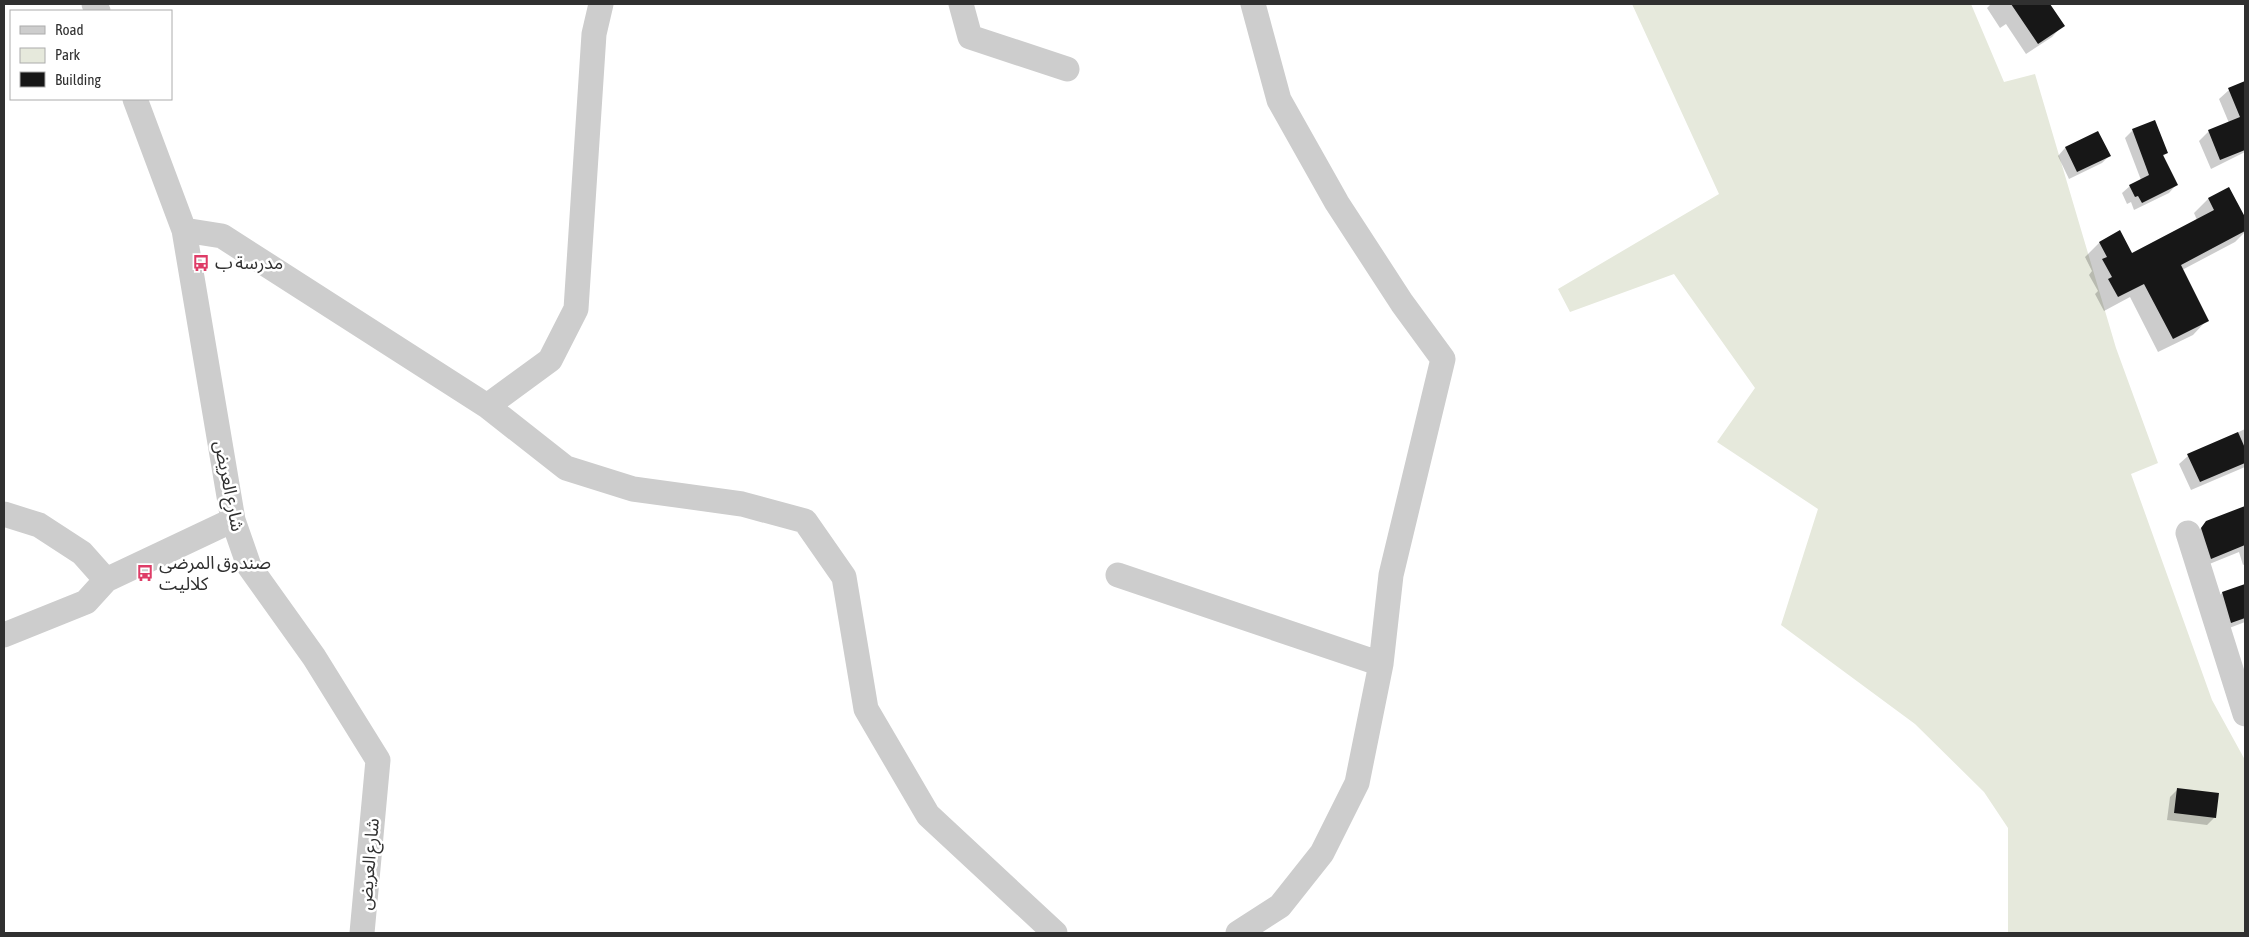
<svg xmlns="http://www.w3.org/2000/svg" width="2249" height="937" font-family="'Asap Condensed','Noto Sans Arabic',sans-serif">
<rect width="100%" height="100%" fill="#fff"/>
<path fill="#e6e9dc" d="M1632,4h339l33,78 31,-8 81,274 42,115 -27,11 81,226 33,60v173h-237v-105l-24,-36 -69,-68 -134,-99 37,-116 -101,-67 38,-54 -81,-114 -104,38 -12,-23 161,-95z"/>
<path fill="#0003" d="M1991,4h58l14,21 -11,12 -26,17 -20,-30 -6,4 -13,-20z
M2245,82v70l-34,17 -12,-28 10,-10 20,-8 -10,-24 10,-9z
M2133,130l34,23 -5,4 14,28 -7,8 -35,17 -3,-8 -4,2 -5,-11 8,-7 11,-6 -16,-42z
M2098,132l11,24 -7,7 -33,16 -11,-23 7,-8z
M2229,188l16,32v12l-10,10 -53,28 25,50 -14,15 -35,17 -28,-55 -26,14 -9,-17 3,-3 -9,-16 3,-4 -7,-14 14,-14 21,-11 12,22 65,-34 -3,-7 14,-14z
M2245,429v38l-54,23 -12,-26 9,-8z
M2245,508v56l-2,1 -4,-13 -37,15 -5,-35 10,-10z
M2245,585v37l-21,8 -9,-30 7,-7z
M2178,789l39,5 -3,24 -7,7 -40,-5 3,-23z"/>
<path fill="#171717" d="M2011,4h39l15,22 -27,18z
M2245,81v69l-25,10 -12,-30 32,-13 -12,-29z
M2155,120l13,33 -5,2 15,30 -36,18 -4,-7 -3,1 -6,-12 20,-10 -17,-46z
M2098,131l13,25 -34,16 -12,-25z
M2229,187l16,30v14l-64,34 28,56 -36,18 -29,-55 -26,13 -10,-18 4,-2 -10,-18 5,-2 -8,-15 21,-12 12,23 82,-43 -6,-12z
M2238,432l7,16v15l-45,19 -13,-28z
M2245,506v39l-34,14 -10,-31 5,-7z
M2245,584v34l-14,5 -9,-31z
M2177,788l42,5 -3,25 -42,-5z"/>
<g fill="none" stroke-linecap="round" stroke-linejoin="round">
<path stroke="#cdcdcd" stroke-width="25" d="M94,4l4,7
M961,4l9,33 97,32
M135,99l49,131 49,290 16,46 65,91 64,103 -16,173
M184,230l38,6 265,170 79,62 67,21 109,15 63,17 39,56 22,132 62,106 127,118
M487,406l63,-46 26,-51 18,-275 7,-30
M4,514l35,11 43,28 24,27
M2188,533l57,181
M1118,575l263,89
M4,635l82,-33 20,-22 127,-60
M1238,933l42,-27 42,-53 35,-70 24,-119 10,-89 52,-216 -41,-56 -65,-100 -58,-103 -26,-96"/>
</g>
<defs>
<g id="bus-bare" transform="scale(1.35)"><path d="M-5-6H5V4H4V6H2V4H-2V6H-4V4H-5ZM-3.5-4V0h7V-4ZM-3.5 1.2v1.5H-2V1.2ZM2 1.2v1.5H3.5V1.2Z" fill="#de3c67" stroke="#fff" stroke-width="2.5" paint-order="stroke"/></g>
</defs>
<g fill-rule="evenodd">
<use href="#bus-bare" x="201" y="263"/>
<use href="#bus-bare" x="145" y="573"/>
</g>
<g text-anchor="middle" stroke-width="5" stroke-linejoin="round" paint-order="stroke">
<g font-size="18" fill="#303030" stroke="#fff" text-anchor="start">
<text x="215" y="269">مدرسة ب</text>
<text x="159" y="569">صندوق المرضى<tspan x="159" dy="21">كلاليت</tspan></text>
</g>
<g font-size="18" fill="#303030" stroke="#fff">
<text transform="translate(229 486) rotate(79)" y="6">شارع العريض</text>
<text transform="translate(369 864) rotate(-85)" y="6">شارع العريض</text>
</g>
</g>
<rect width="2249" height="937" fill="none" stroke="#303030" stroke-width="10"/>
<rect x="10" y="10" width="162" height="90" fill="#ffffff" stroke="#acacac"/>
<rect x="20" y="26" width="25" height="8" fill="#cdcdcd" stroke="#acacac"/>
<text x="55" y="35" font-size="15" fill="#303030">Road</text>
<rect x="20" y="48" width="25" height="15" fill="#e6e9dc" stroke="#acacac"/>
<text x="55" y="60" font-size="15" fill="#303030">Park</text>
<rect x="20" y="72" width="25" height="15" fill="#171717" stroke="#acacac"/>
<text x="55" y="85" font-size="15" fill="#303030">Building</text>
</svg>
